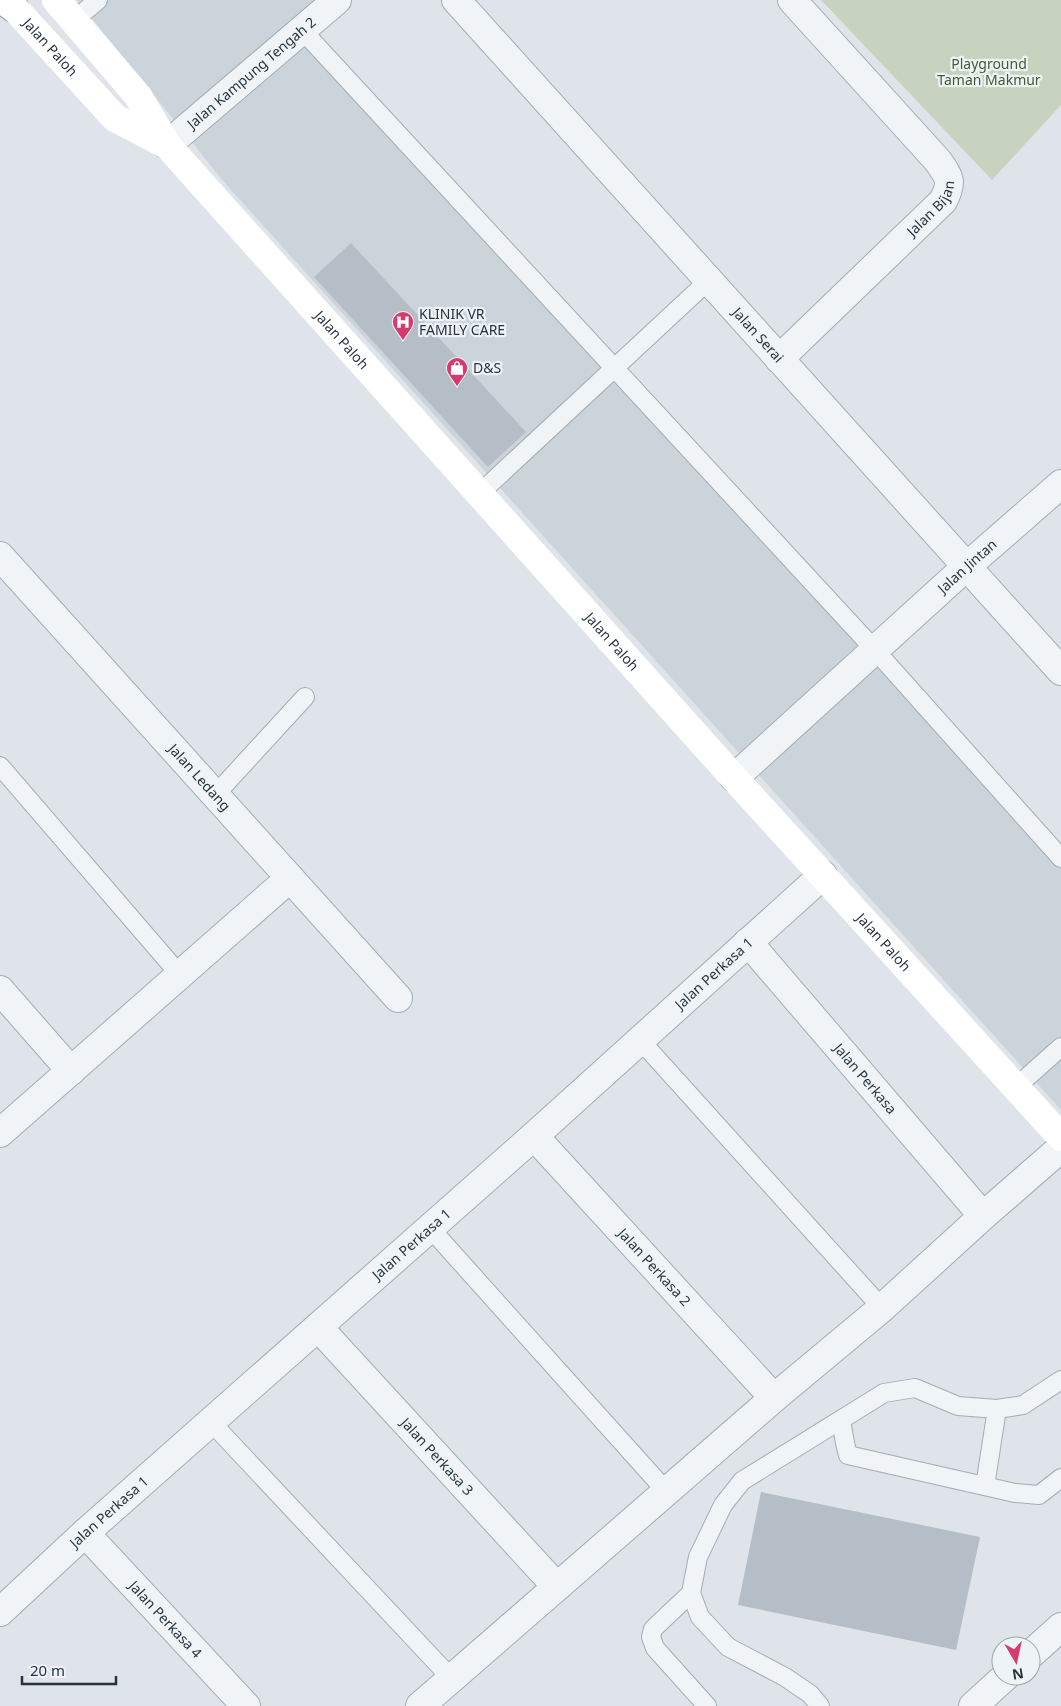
<svg xmlns="http://www.w3.org/2000/svg" width="1061" height="1706" font-family="'Noto Sans',sans-serif">
<rect width="100%" height="100%" fill="#dee4e9"/>
<path fill="#ccd4db" d="M77,0h241l-19,15 762,832v263l-837,-928z"/>
<path fill="#c7d3bf" d="M821,0h240v105l-69,75z"/>
<path fill="#b5bec6" d="M351,243l175,189 -38,35 -174,-190z
M761,1492l219,45 -24,113 -218,-45z"/>
<g fill="none" stroke-linecap="round" stroke-linejoin="round">
<g stroke="#a3acb3" stroke-width="20">
<path id="service" d="M73,21l25,-21
M302,30l573,620 186,208
M479,494l229,-213
M0,766l180,209
M215,795l90,-98
M640,1040l242,268
M1016,1087l45,-40
M430,1228l236,263
M841,1420l4,23 3,12 167,38 24,2 22,-17
M211,1422l240,256
M985,1486l12,-77
M691,1593l-38,36 -2,8 4,11 52,58
M820,1706l-10,-12 -25,-17 -57,-30 -28,-30 -9,-24 7,-36 25,-52 19,-24 142,-88 31,-5 43,18 39,3 26,-4 38,-25"/>
</g>
<g stroke="#a3acb3" stroke-width="30">
<g id="minor">
<path id="s1" d="M456,0l605,671"/>
<path id="s2" d="M167,145l170,-145"/>
<path id="s3" d="M779,359l164,-158c10,-19 7,-23 -5,-40l-146,-161"/>
<path id="s4" d="M0,556l398,442"/>
<path id="s5" d="M734,778l232,-211 95,-83"/>
<path id="s6" d="M748,942l235,274"/>
<path d="M0,990l71,81"/>
<path d="M0,1133l290,-255"/>
<path id="s7" d="M534,1136l240,262"/>
<path id="s8" d="M318,1327l239,260"/>
<path id="s9" d="M85,1533l161,173"/>
<path id="s10" d="M0,1612l85,-79 449,-397 289,-261"/>
<path d="M1031,1654l30,-27"/>
<path d="M420,1706l354,-308 108,-90 101,-92 78,-68"/>
<path d="M973,1706l33,-30"/>
</g>
</g>
<g stroke="#8594a0" stroke-width="30">
<path id="trunk" d="M3,0l12,9"/>
</g>
<use href="#service" stroke="#f1f4f7" stroke-width="18"/>
<use href="#minor" stroke="#f1f4f7" stroke-width="28"/>
<g stroke="#fff" stroke-width="28">
<path id="s11" d="M7,0l108,118 52,27"/>
<path id="s12" d="M56,0l82,96 29,49 567,633 327,359"/>
</g>
<use href="#trunk" stroke="#fff" stroke-width="28"/>
</g>
<defs>
<g id="hospital-pin" transform="scale(1.125)"><path d="M0 17L-7.5 6A9.5 9.5 0 1 1 7.5 6Z" fill="#d53b6d" stroke="#eef3f6"/><path d="M-5-5h3v3.5h4V-5h3V5h-3V1.5h-4V5h-3Z" fill="#fff"/></g>
<g id="shop-pin" transform="scale(1.125)"><path d="M0 17L-7.5 6A9.5 9.5 0 1 1 7.5 6Z" fill="#d53b6d" stroke="#eef3f6"/><path d="M-5-2.5h2.3a2.7 3.5 0 0 1 5.4 0H5L5.5 6h-11ZM-1.5-2.5h3a1.5 2.3 0 0 0-3 0Z" fill="#fff"/></g>
</defs>
<g fill-rule="evenodd">
<use href="#hospital-pin" x="403" y="322"/>
<use href="#shop-pin" x="457" y="368"/>
</g>
<g text-anchor="middle" stroke-width="4.5" stroke-linejoin="round" paint-order="stroke">
<g font-size="14" fill="#263440" stroke="#eef3f6">
<text dy="5" stroke="none"><textPath href="#s11" startOffset="64">Jalan Paloh</textPath></text>
<text dy="5" stroke="none"><textPath href="#s2" startOffset="111">Jalan Kampung Tengah 2</textPath></text>
<text dy="5" stroke="none"><textPath href="#s3" startOffset="215">Jalan Bijan</textPath></text>
<text dy="5" stroke="none"><textPath href="#s1" startOffset="451">Jalan Serai</textPath></text>
<text dy="5" stroke="none"><textPath href="#s12" startOffset="445">Jalan Paloh</textPath></text>
<text dy="5" stroke="none"><textPath href="#s5" startOffset="315">Jalan Jintan</textPath></text>
<text dy="5" stroke="none"><textPath href="#s12" startOffset="850">Jalan Paloh</textPath></text>
<text dy="5" stroke="none"><textPath href="#s4" startOffset="298">Jalan Ledang</textPath></text>
<text dy="5" stroke="none"><textPath href="#s12" startOffset="1255">Jalan Paloh</textPath></text>
<text dy="5" stroke="none"><textPath href="#s10" startOffset="958">Jalan Perkasa 1</textPath></text>
<text dy="5" stroke="none"><textPath href="#s6" startOffset="180">Jalan Perkasa</textPath></text>
<text dy="5" stroke="none"><textPath href="#s10" startOffset="552">Jalan Perkasa 1</textPath></text>
<text dy="5" stroke="none"><textPath href="#s7" startOffset="178">Jalan Perkasa 2</textPath></text>
<text dy="5" stroke="none"><textPath href="#s8" startOffset="176">Jalan Perkasa 3</textPath></text>
<text dy="5" stroke="none"><textPath href="#s10" startOffset="148">Jalan Perkasa 1</textPath></text>
<text dy="5" stroke="none"><textPath href="#s9" startOffset="118">Jalan Perkasa 4</textPath></text>
</g>
<g font-size="14" fill="#425d33" stroke="#eef3f6">
<text x="989" y="69">Playground<tspan x="989" dy="16">Taman Makmur</tspan></text>
</g>
<g font-size="14" fill="#263440" stroke="#eef3f6" text-anchor="start">
<text x="419" y="319">KLINIK VR<tspan x="419" dy="16">FAMILY CARE</tspan></text>
<text x="473" y="373">D&amp;S</text>
</g>
</g>
<g transform="translate(1016 1661) rotate(171)"><circle r="24" fill="#eef3f6" stroke="#9ea7ad"/>
<path d="M0-4L9 19L0 12L-9 19Z" fill="#d53b6d"/>
<text y="-8" font-size="14" font-weight="bold" text-anchor="middle" fill="#263440">N</text>
</g>
<path d="M22 1676v8h94v-8" fill="none" stroke="#263440" stroke-width="2.5"/>
<text x="30" y="1676" font-size="15" fill="#263440" stroke="#eef3f6" stroke-width="4" paint-order="stroke">20 m</text>
</svg>
